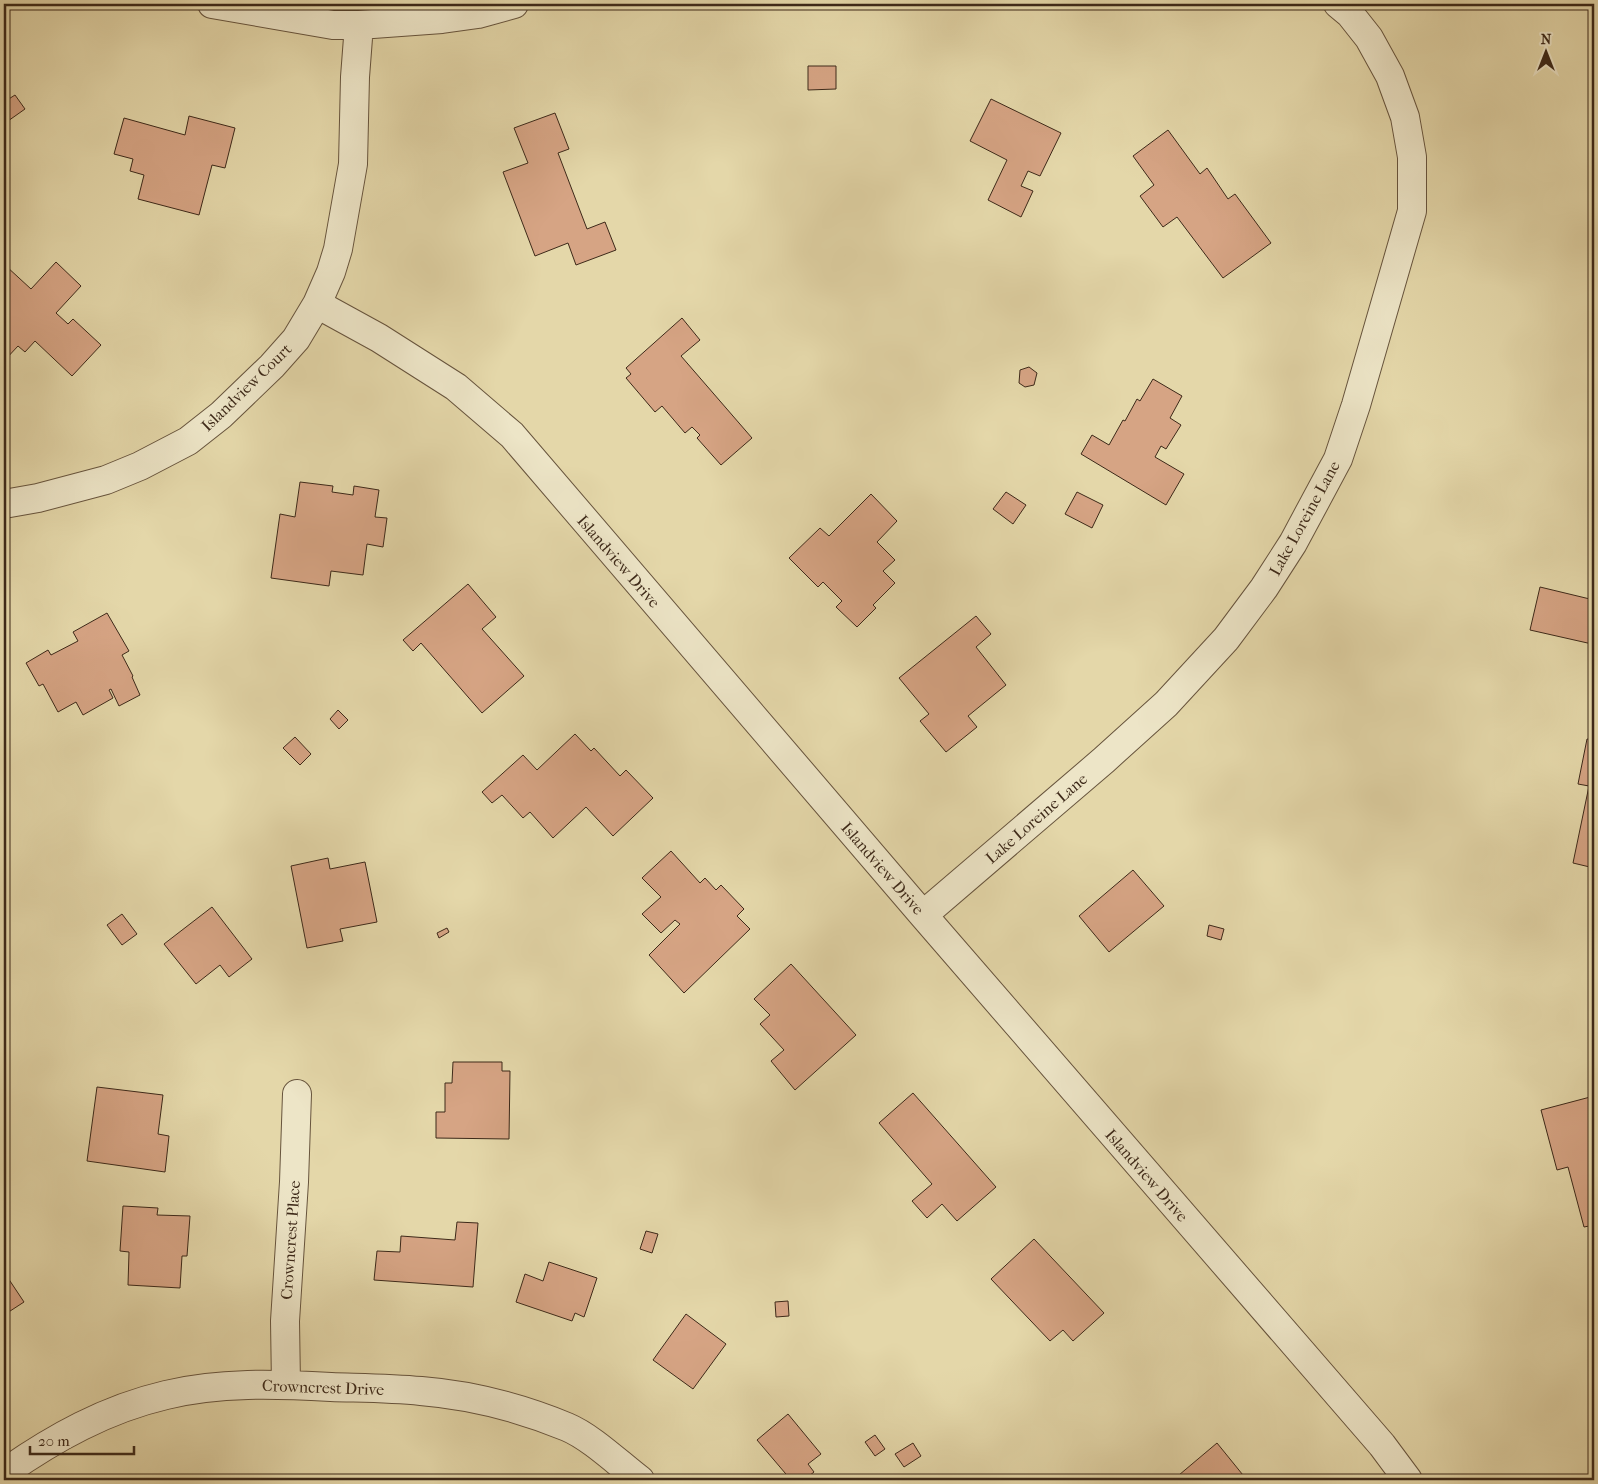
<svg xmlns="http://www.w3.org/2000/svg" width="1598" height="1484" font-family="'IM FELL French Canon',serif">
<rect width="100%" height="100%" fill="#e4d7a9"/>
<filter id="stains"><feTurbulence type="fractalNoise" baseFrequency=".004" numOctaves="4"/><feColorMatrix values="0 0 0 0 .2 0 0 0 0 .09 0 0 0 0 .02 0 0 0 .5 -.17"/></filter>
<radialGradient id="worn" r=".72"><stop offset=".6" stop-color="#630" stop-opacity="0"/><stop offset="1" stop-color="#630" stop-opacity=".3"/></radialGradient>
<path fill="#d6a484" stroke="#3d2919" d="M808,66h28v23l-28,1z
M15,95l10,14 -17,12 -4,-7v-12z
M991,99l70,34 -21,43 -12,-5 -7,15 12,5 -12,26 -33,-17 19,-40 -37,-19z
M555,113l14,36 -11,4 29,76 18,-7 11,28 -40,15 -8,-22 -33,13 -32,-84 25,-9 -14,-35z
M189,116l46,12 -10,40 -13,-3 -13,50 -61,-16 6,-24 -14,-4 3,-12 -19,-5 10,-36 61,17z
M1168,130l32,44 7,-6 21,31 7,-5 36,49 -48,35 -46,-61 -14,10 -23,-31 14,-11 -21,-29z
M56,262l25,24 -25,27 12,11 5,-5 28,26 -29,31 -37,-35 -10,11 -7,-6 -14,15v-92l2,-3 25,23z
M682,318l18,22 -19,16 71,82 -31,27 -24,-27 3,-3 -8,-8 -7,6 -23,-27 -7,6 -29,-34 5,-4 -5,-6z
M1029,367l8,6 -3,12 -9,2 -6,-4 1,-13z
M1153,379l29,17 -12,22 11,7 -15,24 -5,-3 -6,11 29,17 -18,31 -85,-51 11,-19 17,10 14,-25 2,1 12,-22 3,2z
M300,482l33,4 -1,6 21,3 1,-9 25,4 -4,27 12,1 -4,29 -16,-3 -4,31 -32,-4 -2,15 -58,-8 9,-64 15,3z
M1006,492l20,13 -13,19 -20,-15z
M1077,492l26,13 -11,23 -27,-14z
M871,494l26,27 -20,21 18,18 -12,11 12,12 -22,22 3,3 -19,19 -21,-20 6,-6 -19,-19 -5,5 -29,-29 31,-30 9,8z
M468,584l28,33 -14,12 42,47 -42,37 -61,-70 -8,8 -10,-11z
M1540,587l54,13v37l-2,7 -62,-14z
M107,613l22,38 -7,4 11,21 -1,1 8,18 -21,11 -8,-17 -2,1 4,8 -30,17 -7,-13 -18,10 -15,-28 -4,2 -13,-23 22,-13 3,5 27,-14 -5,-9z
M976,616l15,18 -15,13 30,38 -38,31 9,11 -31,25 -26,-31 9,-7 -30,-36z
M338,710l10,10 -9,9 -9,-10z
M575,734l16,17 3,-3 26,28 6,-6 27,28 -40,38 -27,-29 -33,31 -23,-26 -7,6 -21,-23 -10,8 -10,-11 41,-37 14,15z
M295,737l16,17 -11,11 -17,-17z
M1587,739l7,1v128l-21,-5 16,-77 -11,-2z
M671,851l29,32 5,-5 11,12 5,-5 23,24 -7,7 13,13 -66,64 -35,-38 31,-31 -5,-4 -14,13 -19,-19 19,-17 -19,-19z
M328,858l2,11 35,-7 12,60 -37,7 3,12 -36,7 -16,-82z
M1133,870l31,36 -55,46 -30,-36z
M212,907l40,52 -23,18 -9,-12 -24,19 -32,-40z
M122,914l15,20 -15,11 -15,-20z
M1209,925l15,4 -3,11 -14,-4z
M447,928l2,4 -10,6 -2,-5z
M791,964l65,71 -61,55 -24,-29 13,-11 -24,-26 10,-9 -16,-16z
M453,1062h49v9h8l-1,68 -73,-1v-26h9v-29h7z
M97,1087l66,8 -5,39 11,2 -4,36 -78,-11z
M913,1093l83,94 -39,34 -15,-17 -15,14 -15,-17 20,-17 -53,-61z
M1594,1096v129l-10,2 -16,-60 -11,3 -16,-60z
M123,1206l35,2 -1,7 33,1 -3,40h-5l-2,32 -52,-3 1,-33 -9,-1z
M457,1222l21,1 -5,64 -99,-7 3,-29 23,1 1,-16 54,4z
M646,1231l12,3 -6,19 -12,-4z
M1034,1239l70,74 -31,28 -10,-11 -13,11 -59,-62z
M549,1262l48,16 -13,39 -9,-4 -3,8 -56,-19 9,-28 18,7z
M4,1272l20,30 -20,13z
M788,1301l1,15 -13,1 -1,-15z
M686,1314l40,30 -33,45 -40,-29z
M788,1414l33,40 -13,10 6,8 -10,8h-13l-34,-40z
M875,1435l10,14 -10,7 -10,-14z
M913,1443l8,13 -17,11 -9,-13z
M1217,1443l30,37h-63l-5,-5z"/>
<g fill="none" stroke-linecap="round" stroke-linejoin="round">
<g stroke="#67543d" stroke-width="30">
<path id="minor" d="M212,4l121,21h26l83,-6 36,-5 36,-10
M317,304l62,34 77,49 56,48 411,480 459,530 26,35
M4,504l34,-6 68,-18 34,-14 48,-25 33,-26 51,-49 24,-27 21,-35 14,-32 7,-23 15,-85 2,-87 4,-52
M923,915l181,-155 62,-56 60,-65 38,-51 29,-45 45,-84 18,-54 56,-194v-54l-7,-40 -15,-41 -21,-38 -19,-24 -12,-10
M286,1385l-1,-64 9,-139 3,-88
M4,1473c50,-35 102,-64 162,-78 53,-13 110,-11 165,-8 30,1 60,1 90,4 50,4 100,17 146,36 24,10 52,37 73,53"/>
</g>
<use href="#minor" stroke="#ede5c7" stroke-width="28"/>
</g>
<g text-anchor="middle" stroke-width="5" stroke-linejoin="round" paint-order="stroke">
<g font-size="16" fill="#3d2919" stroke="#ede5c7">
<text transform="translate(246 387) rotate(-44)" y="6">Islandview Court</text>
<text transform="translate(1304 518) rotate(-61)" y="6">Lake Loreine Lane</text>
<text transform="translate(619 561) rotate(49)" y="6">Islandview Drive</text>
<text transform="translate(1036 818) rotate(-41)" y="6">Lake Loreine Lane</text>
<text transform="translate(883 868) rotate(49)" y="6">Islandview Drive</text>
<text transform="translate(1147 1175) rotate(49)" y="6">Islandview Drive</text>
<text transform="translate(290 1240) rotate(-86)" y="6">Crowncrest Place</text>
<text transform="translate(323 1387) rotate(2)" y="6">Crowncrest Drive</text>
</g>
</g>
<rect width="1598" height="1484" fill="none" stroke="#e4d7a9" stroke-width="20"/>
<rect x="5" y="5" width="1588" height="1474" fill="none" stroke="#3d2919" stroke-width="2.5"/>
<rect x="10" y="10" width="1578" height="1464" fill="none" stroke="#3d2919"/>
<g transform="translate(1546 52)" stroke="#ede5c7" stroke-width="4" paint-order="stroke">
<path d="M0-4L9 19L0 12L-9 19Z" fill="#3d2919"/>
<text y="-8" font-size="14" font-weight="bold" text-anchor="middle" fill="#3d2919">N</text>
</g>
<path d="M30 1446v8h104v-8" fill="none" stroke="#3d2919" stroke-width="2.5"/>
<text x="38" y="1446" font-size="15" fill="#3d2919" stroke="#ede5c7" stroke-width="4" paint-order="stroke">20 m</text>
<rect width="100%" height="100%" filter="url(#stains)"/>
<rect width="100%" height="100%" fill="url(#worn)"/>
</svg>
